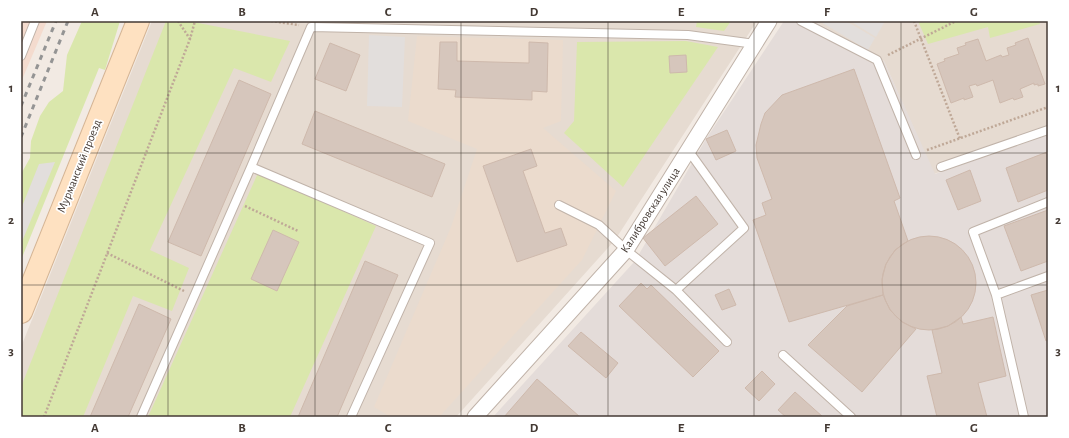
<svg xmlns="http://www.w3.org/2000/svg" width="1069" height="438" font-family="'Alegreya Sans',sans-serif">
<rect width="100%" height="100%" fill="#f2eae3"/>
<path fill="#e6dbd1" d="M152,21h605l-142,219 -159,177h-435v-70z
M814,21h234v114l-114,39 -50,-113z"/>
<path fill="#f4dbce" d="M21,21h26l-26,61z"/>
<path fill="#e4dcd9" d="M784,21h30l70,40 51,113 113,-39v282h-555l142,-156 71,-122z"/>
<path fill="#ebdbcd" d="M417,36l146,4 -2,81 -18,7 73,63 -34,69 -143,157h-48l-17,-10 77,-180 26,-78 -69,-28z"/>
<path fill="#dae7ac" d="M82,21h38l-15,49 -6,-2 -78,192v-86l9,-16 1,-17 9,-25 9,-14 14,-11 4,-36z
M166,21h22l102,20 -19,41 -37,-14 -84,182 39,18 -17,43 -39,-15 -50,121h-62v-30z
M697,21h34l-7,10 -28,-4z
M918,21h121l1,3 -50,14 -2,-11 -60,17z
M686,41l32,6 -95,140 -59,-54 10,-12 3,-79z
M258,173l118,53 -86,191h-142z"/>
<path fill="#e2dedc" d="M819,21h27l29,17 -7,12z
M850,21h35l-9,16z
M369,35l36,2 -3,70 -35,-1z
M55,162l-34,82v-35l18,-45z"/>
<path fill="#d6c6bc" stroke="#ceb9ac" d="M1028,38l17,46 -7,2v-2l-4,1v-2l-14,6 3,8 -9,3 -1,-2 -13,5 -7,-23 -16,6 -1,-2 -7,2 4,11 -9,3v-2l-13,5 -14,-39 8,-3 -1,-2 15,-5 -2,-6 9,-3 -1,-2 13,-4 8,22 15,-6 1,2 7,-2 -2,-7 9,-3 -1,-2z
M440,42h17v19l72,2v-21l19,1 -1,49 -15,-1v9l-77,-3 1,-7 -18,-1z
M330,43l30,12 -14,36 -31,-12z
M686,55l1,17 -17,1 -1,-17z
M854,69l46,129 -6,3 14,40 -13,9 -9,14 -4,15 1,16 -94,27 -36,-102 13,-5 -4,-12 10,-4 -15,-41 -1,-13 5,-21 4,-11 17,-18z
M239,80l32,14 -70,162 -33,-14z
M315,111l130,53 -13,33 -130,-53z
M727,130l9,21 -20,9 -10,-21z
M531,149l6,17 -14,5 22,62 16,-5 6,17 -50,17 -34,-96z
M1047,152l1,38 -30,12 -12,-34z
M970,170l11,31 -23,9 -12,-30z
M696,196l22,28 -53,42 -22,-28z
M1048,210v51l-27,10 -17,-45z
M273,230l26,12 -22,49 -26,-12z
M882 283a47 47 0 1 1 94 0a47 47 0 1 1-94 0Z
M365,261l33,14 -61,142h-39z
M641,283l6,6 4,-4 68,66 -26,26 -74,-71z
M729,289l7,16 -14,5 -7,-15z
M1048,290v50l-2,1 -15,-46z
M883,295l7,15 12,12 14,7 -54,63 -54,-47 39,-39z
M139,304l32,15 -43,98h-38z
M961,317l2,7 30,-7 13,59 -28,7 9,34h-50l-10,-41 15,-3 -10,-43 16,-4z
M581,332l37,31 -12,15 -38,-32z
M762,371l13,13 -16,17 -14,-13z
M537,379l43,38h-76z
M795,392l28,25h-37l-8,-7z"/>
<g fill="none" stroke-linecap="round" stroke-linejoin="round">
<g stroke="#c0b3a9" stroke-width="10">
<path id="lane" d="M801,21l76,39 39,95
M21,56l14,-35
M251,167l179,76 -79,174
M941,167l107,-37
M559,205l40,20 27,25 50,40 68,-62 -56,-78
M676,290l51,52
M996,295l-23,-63 75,-30
M783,355l68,62
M141,417l110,-250 60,-140 377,8 67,9
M1024,417l-28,-122 52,-19"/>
</g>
<g stroke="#c0b3a9" stroke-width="17">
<path id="street" d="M475,417l151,-167 143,-229"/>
</g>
<g stroke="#d5b595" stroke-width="24">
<path id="secondary" d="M21,312l117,-291"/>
</g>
<path stroke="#bfa897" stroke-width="2.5" stroke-dasharray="2 2" stroke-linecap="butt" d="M178,21l12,18
M271,21l28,4
M914,21l46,118
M888,55l68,-34
M927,150l121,-43
M245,206l53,25
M107,253l77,38
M44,417l146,-378 5,-18"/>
<use href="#lane" stroke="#fff" stroke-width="8"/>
<use href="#street" stroke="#fff" stroke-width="15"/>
<use href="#secondary" stroke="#fee1c1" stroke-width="22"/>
<path stroke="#949494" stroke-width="3" stroke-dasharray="5 5" stroke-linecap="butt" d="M21,106l35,-85
M21,137l47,-116"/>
</g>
<path fill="none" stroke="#443a34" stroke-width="1" stroke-opacity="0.55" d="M168,21v396M315,21v396M461,21v396M608,21v396M754,21v396M901,21v396M21,153h1027M21,285h1027"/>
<g text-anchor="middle" stroke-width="3.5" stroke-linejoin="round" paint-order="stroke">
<g font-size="12" fill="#443a34" stroke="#fff">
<text transform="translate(79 166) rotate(-68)" y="4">Мурманский проезд</text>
<text transform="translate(650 210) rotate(-57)" y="4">Калибровская улица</text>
</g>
</g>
<rect width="1069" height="438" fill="none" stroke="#ffffff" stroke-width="44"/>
<rect x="22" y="22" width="1025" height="394" fill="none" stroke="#443a34" stroke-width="1.5"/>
<g font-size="13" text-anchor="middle" font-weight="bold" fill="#443a34">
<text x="95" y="16">A</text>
<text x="242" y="16">B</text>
<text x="388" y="16">C</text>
<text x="534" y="16">D</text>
<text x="681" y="16">E</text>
<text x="827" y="16">F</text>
<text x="974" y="16">G</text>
<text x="11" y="92">1</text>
<text x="1058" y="92">1</text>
<text x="11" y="224">2</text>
<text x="1058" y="224">2</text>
<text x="11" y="355">3</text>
<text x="1058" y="355">3</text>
<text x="95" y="432">A</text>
<text x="242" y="432">B</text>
<text x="388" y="432">C</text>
<text x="534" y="432">D</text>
<text x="681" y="432">E</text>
<text x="827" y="432">F</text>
<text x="974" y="432">G</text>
</g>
</svg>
